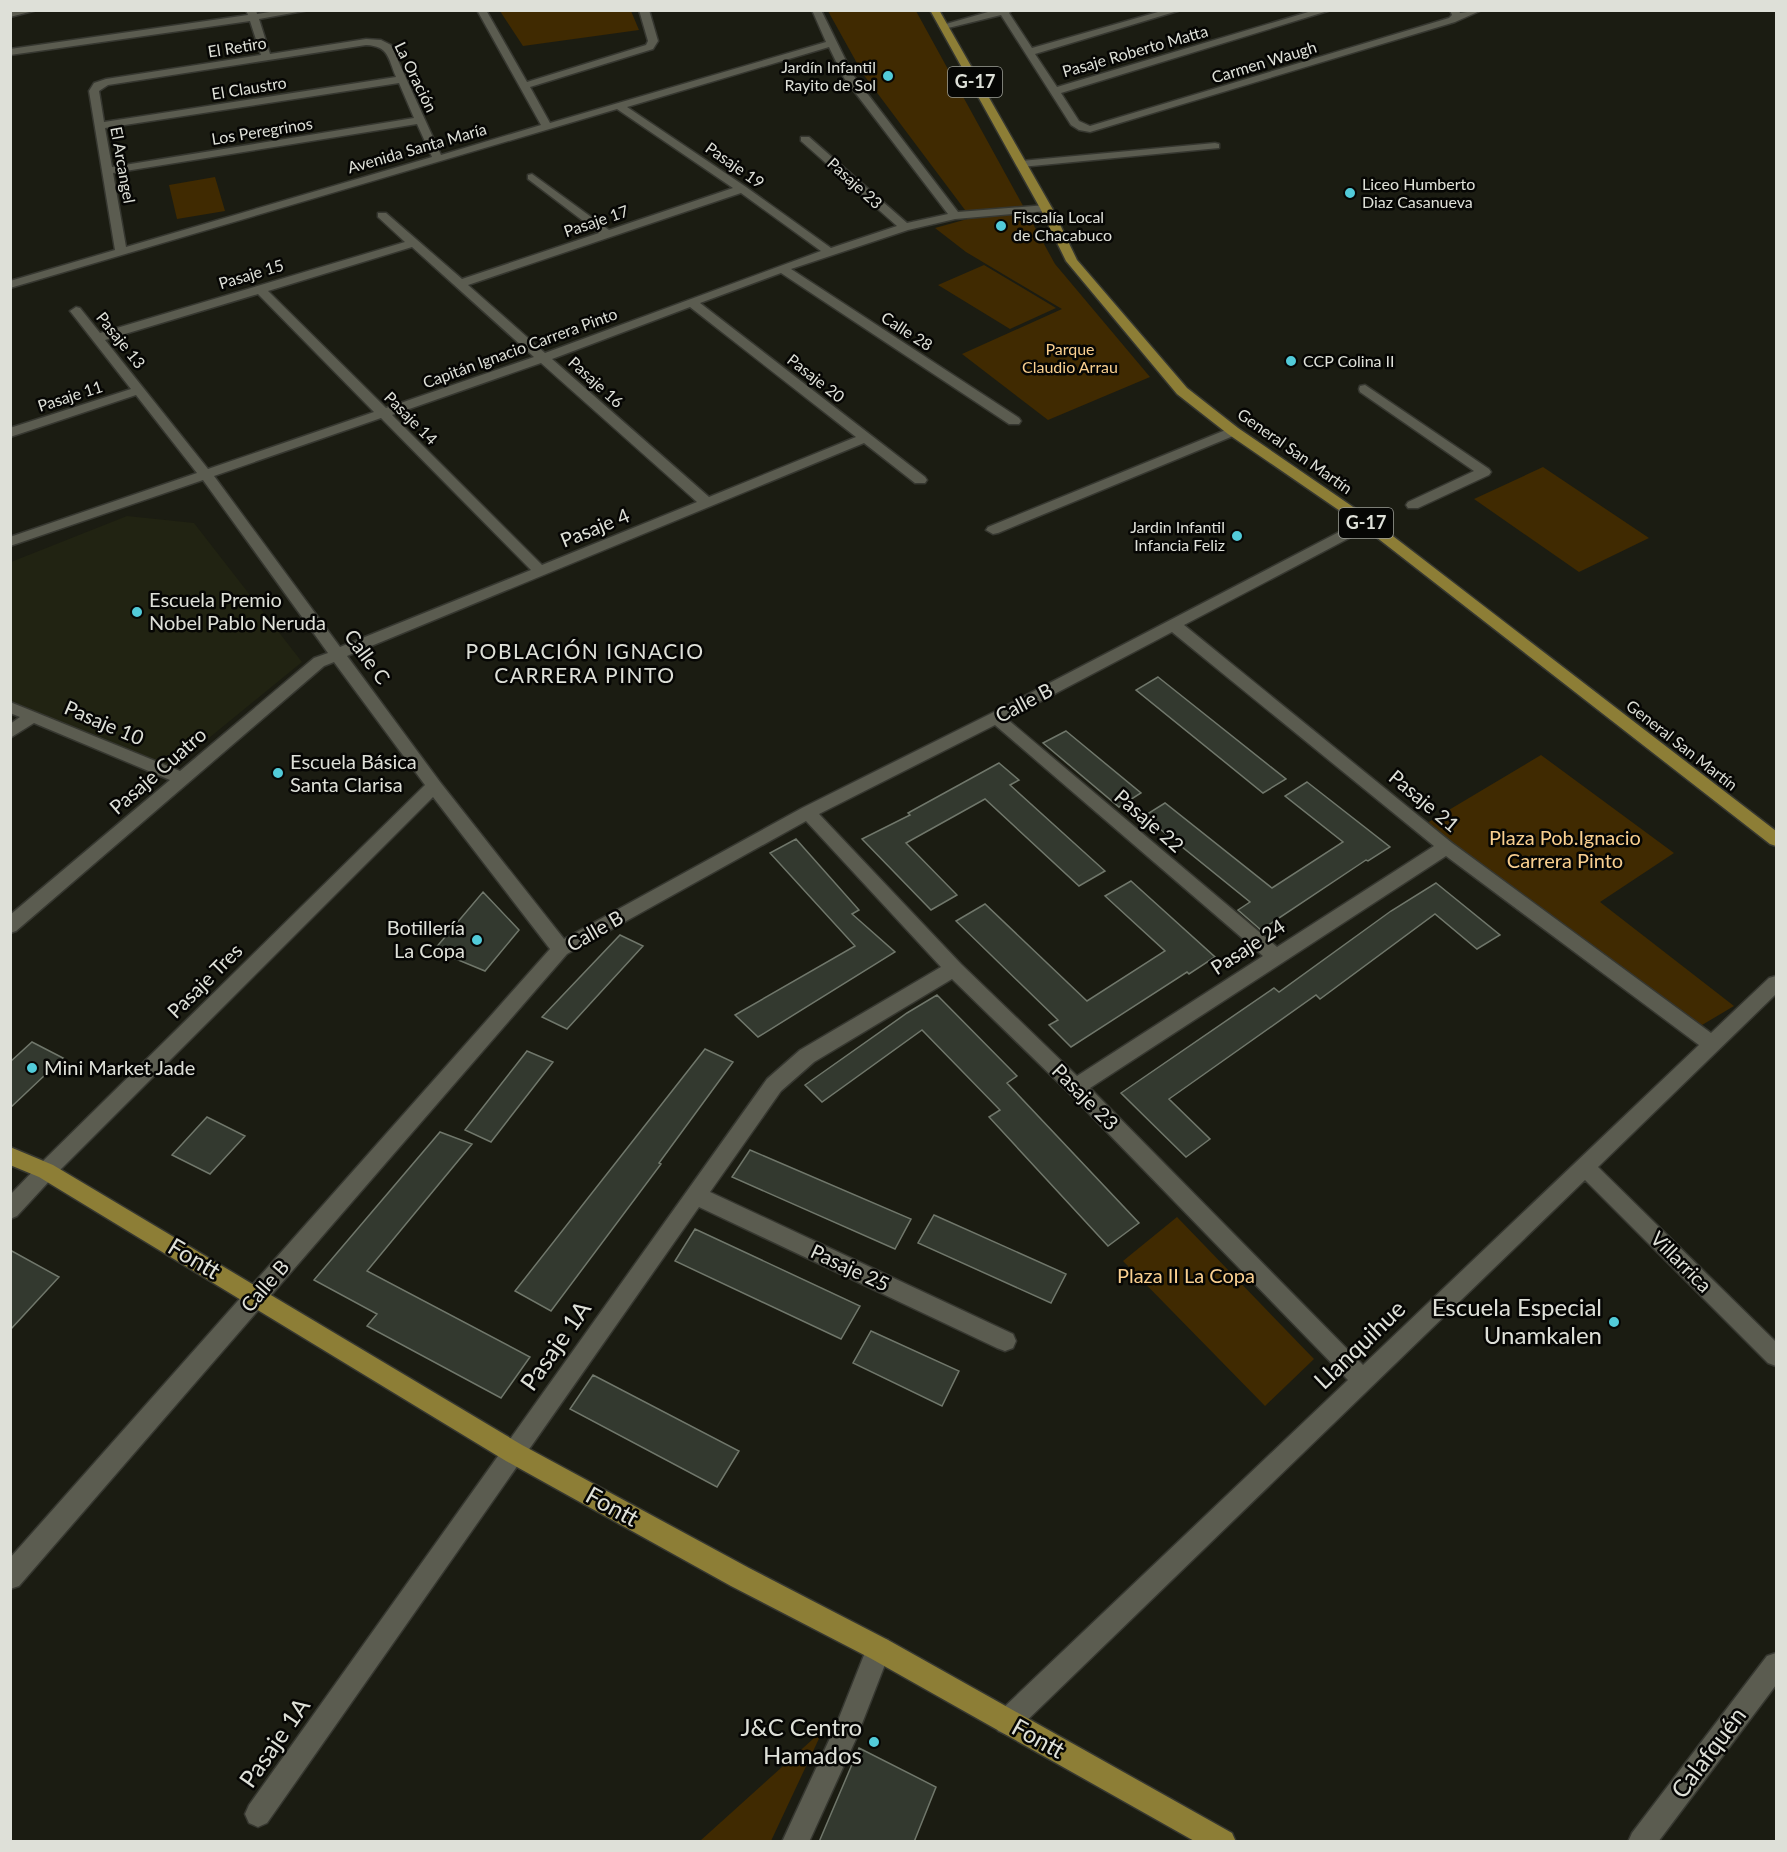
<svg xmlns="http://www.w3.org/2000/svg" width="1787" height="1852" font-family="Lato,sans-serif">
<rect width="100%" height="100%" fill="#1b1c12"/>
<path fill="#212312" d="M127,516l67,7 108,139 -137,112 -154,-70v-142z"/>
<path fill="#402a01" d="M500,11h131l8,19 -116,16z
M828,11h88l139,253 95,113 -102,43 -86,-66 100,-45 -96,-57 -31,-24 36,-10 -108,-144z
M215,177l10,34 -48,8 -8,-34z
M984,265l72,43 -46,21 -72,-44z
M1543,467l106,71 -70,34 -105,-73z
M1541,755l133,98 -74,49 134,104 -37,22 -270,-205z
M1177,1217l137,142 -49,47 -142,-145z
M823,1730l-52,111h-71z"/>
<path fill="#33392f" stroke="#70776b" stroke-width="1.5" d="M1158,677l128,102 -23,14 -127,-103z
M1066,731l75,62 -22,14 -76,-64z
M999,763l20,17 -9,5 95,86 -26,15 -94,-87 -79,44 51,52 -26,15 -69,-71 48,-24 -2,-2z
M1307,782l83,65 -22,14 -2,-1 -105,70 -23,-20 12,-8 -106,-86 21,-13 107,85 71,-46 -58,-46z
M796,839l63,71 -7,4 43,38 -137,85 -23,-22 120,-69 -85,-93z
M1131,881l84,76 -26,17 -2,-2 -116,75 -22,-22 9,-5 -102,-99 29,-17 102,97 78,-50 -60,-55z
M1436,883l64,52 -23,14 -42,-35 -115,85 -4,-4 -147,104 41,40 -24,18 -65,-64 153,-105 5,4 112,-81z
M483,892l36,38 -34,41 -51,-21z
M620,935l23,11 -76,83 -25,-12z
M937,995l80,81 -10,7 132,140 -31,23 -119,-129 11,-7 -78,-80 -100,72 -17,-17 102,-72z
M32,1042l31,16 -53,50v-46z
M705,1049l28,13 -74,101 2,1 -110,147 -36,-20z
M527,1051l26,11 -62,80 -26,-12z
M207,1117l38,19 -35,38 -38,-19z
M440,1132l32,12 -105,127 163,86 -29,41 -134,-72 10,-12 -63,-34z
M750,1150l161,69 -16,30 -163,-72z
M934,1215l132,59 -15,29 -133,-60z
M695,1229l165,77 -19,33 -166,-78z
M10,1250l49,27 -49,53z
M871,1331l88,40 -17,35 -89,-43z
M593,1375l146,76 -22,36 -147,-78z
M859,1748l77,39 -22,55h-95z"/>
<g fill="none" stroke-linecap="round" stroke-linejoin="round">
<g stroke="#363730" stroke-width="3">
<path id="minor" d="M37,10l-27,7v-6z
M246,10h10l1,4 25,-4h27l-50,9 11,35 96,-15 15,1 10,5 50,110 100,-30 -64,-115h9l41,72 119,-37 2,-4 -9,-31h10l9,31 -5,8 -123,38 20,36 276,-81 -14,-32h9l32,65 105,137 88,-7 6,3 -6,3 -91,8 -47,11 -117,39 228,149 2,3 -2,3h-10l-228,-151 -81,30 225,174 2,3 -2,3h-10l-51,-40 -517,213 93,126 124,157 238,-131 188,-94 372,-194h10l2,3 -2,3 -188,99 268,218 259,190 58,-55 7,-2v18l-178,173 178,175v24l-8,-3 -183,-183 -569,551 -9,4 -9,-4 -4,-9 4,-9 350,-333 -279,-287 -117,-114 -138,83 -33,29 -71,101 303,142 3,7 -3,7 -8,3 -8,-3 -298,-141 -432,616 -9,4 -9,-4 -4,-9 4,-9 518,-726 33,-29 141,-83 -135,-146 -239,133 -548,632 -9,3v-31l540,-609 -117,-152 -380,380 -36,39 -7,3v-24l29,-30 386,-380 -91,-123 -10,4 -308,265 -6,2v-18l160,-135 -136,-57 -24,15v-14l10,-7 -10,-4v-11l170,69 134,-113 14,-5 -125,-173 -193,66v-9l187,-64 -61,-78 -126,42v-9l121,-39 -61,-78 6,-4 4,1 20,25 305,-91 -27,-25v-4h8l76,66 137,-46 -71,-54v-4l4,-1 77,56 124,-42 -116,-79 -607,179v-7l105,-31 -26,-159 5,-8 12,-4 155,-24 -11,-34 -240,34v-6l238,-34zM366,45c23,1 22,13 30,32l-292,45 -5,-31 9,-6zM829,47l15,31 104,136 -41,9 -98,-86h-8v4l96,85 -66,22 -85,-61 -119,-80zM399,83l15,35 -302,49 -7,-39zM417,124l15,33 -306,90 -13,-74zM741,193l80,58 -276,102 -77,-68zM412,247l122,110 -148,51 -118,-117zM258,294l116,118 -166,57 -103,-129zM690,307l166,130 -147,60 -157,-138zM541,363l156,139 -155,63 -150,-150zM381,418l150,152 -191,77 -126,-171zM1172,632l262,214 -157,101 -270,-228zM995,725l268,231 -186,120 -116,-112 -142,-150zM1446,856l253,189 -336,320 -273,-277z
M995,10h17l-3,3 23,35 133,-38h16l-146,44 22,33 258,-77h16l-270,83 18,28 11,5 359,-108 3,-3 -2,-5h9l1,3 22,-3 -27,12 -365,110 -11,-2 -8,-5 -70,-110 -57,14 -5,-3z
M1215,143l4,1v4l-198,19 -5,-3 5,-3z
M1365,385l124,84 2,3 -2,3 -71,33h-10l-2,-3 2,-3 66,-31 -114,-79 -1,-3 1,-3z
M1233,427l7,4 -2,3 -240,99 -5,1 -7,-4 2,-3z
M879,1637l9,3 3,9 -35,90 -47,103h-27l55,-119 33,-83z
M1776,1653v32l-118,157h-30l4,-9 135,-177z"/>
</g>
<g stroke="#363730" stroke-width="3">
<path id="major" d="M930,10h9l113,198 25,52 110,128 51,40 134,92 404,311v15l-6,-2 -408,-318 -134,-92 -51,-40 -111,-133 -26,-53z
M10,1147l43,18 469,280 227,123 139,72 344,193 4,9h-40l-326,-184 -139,-72 -225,-125 -467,-284 -29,-12z"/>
</g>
<use href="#minor" fill="#5b5c50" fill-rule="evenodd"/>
<use href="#major" fill="#8d7e36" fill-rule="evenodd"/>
</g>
<g fill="#52cbd9" stroke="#060604" stroke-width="2">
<circle cx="888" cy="76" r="6"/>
<circle cx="1350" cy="193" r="6"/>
<circle cx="1001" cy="226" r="6"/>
<circle cx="1291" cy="361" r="6"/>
<circle cx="1237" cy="536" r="6"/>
<circle cx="137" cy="612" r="6"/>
<circle cx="278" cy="773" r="6"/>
<circle cx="477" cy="940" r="6"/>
<circle cx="32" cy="1068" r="6"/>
<circle cx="1614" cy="1322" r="6"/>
<circle cx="874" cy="1742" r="6"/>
</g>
<g text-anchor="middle" stroke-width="5" stroke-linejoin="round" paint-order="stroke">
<g font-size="16" fill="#dee0d8" stroke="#060604">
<text transform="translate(237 47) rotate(-9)" y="6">El Retiro</text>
<text transform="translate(1135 51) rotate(-16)" y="6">Pasaje Roberto Matta</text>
<text transform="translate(1264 62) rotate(-17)" y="6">Carmen Waugh</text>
<text transform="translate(416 77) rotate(64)" y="6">La Oración</text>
<text transform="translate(249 88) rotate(-9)" y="6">El Claustro</text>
<text transform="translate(262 131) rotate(-9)" y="6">Los Peregrinos</text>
<text transform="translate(417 148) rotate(-16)" y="6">Avenida Santa María</text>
<text transform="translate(123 165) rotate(80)" y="6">El Arcangel</text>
<text transform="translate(735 165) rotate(35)" y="6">Pasaje 19</text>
<text transform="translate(855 183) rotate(42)" y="6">Pasaje 23</text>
<text transform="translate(596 221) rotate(-19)" y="6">Pasaje 17</text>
<text transform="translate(251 274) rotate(-17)" y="6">Pasaje 15</text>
<text transform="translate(907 331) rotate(33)" y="6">Calle 28</text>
<text transform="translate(121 340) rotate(51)" y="6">Pasaje 13</text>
<text transform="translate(520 348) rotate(-20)" y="6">Capitán Ignacio Carrera Pinto</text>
<text transform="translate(816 378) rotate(38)" y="6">Pasaje 20</text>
<text transform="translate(596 382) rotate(42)" y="6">Pasaje 16</text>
<text transform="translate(70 396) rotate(-18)" y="6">Pasaje 11</text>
<text transform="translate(411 418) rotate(45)" y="6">Pasaje 14</text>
<text transform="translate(1295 451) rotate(35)" y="6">General San Martín</text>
<text transform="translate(1682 745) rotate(38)" y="6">General San Martín</text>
</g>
<g font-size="16" fill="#dee0d8" stroke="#060604" text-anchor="start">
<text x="876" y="73" text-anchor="end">Jardín Infantil<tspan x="876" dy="18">Rayito de Sol</tspan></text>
<text x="1362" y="190">Liceo Humberto<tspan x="1362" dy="18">Diaz Casanueva</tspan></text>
<text x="1013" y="223">Fiscalía Local<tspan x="1013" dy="18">de Chacabuco</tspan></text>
<text x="1303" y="367">CCP Colina II</text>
<text x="1225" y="533" text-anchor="end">Jardin Infantil<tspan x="1225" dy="18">Infancia Feliz</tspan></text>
</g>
<g font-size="16" fill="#f9cf8f" stroke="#060604">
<text x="1070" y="355">Parque<tspan x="1070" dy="18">Claudio Arrau</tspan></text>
</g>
<g fill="#060604" stroke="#9d9f98" stroke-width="1.5">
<rect x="948" y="67" width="54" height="30" rx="4.5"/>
<rect x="1339" y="508" width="54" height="30" rx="4.5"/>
</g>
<g font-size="18" font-weight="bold" fill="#dee0d8">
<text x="975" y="88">G-17</text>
<text x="1366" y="529">G-17</text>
</g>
<g font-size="20" fill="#dee0d8" stroke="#060604">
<text transform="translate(595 528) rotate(-22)" y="7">Pasaje 4</text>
<text transform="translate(367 657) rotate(54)" y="7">Calle C</text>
<text transform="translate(1024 703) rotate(-28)" y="7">Calle B</text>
<text transform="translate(104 723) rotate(23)" y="7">Pasaje 10</text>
<text transform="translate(158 771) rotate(-41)" y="7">Pasaje Cuatro</text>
<text transform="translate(1424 801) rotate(40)" y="7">Pasaje 21</text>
<text transform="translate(1149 821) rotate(41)" y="7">Pasaje 22</text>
<text transform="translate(595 931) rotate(-30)" y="7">Calle B</text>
<text transform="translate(1248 947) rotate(-33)" y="7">Pasaje 24</text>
<text transform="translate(205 981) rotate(-45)" y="7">Pasaje Tres</text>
<text transform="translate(1085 1097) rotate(45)" y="7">Pasaje 23</text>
<text transform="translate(1681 1262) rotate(45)" y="7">Villarrica</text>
<text transform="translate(850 1268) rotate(25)" y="7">Pasaje 25</text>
<text transform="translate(265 1286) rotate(-49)" y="7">Calle B</text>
</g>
<g font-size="20" fill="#dee0d8" stroke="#060604" text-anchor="start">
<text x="149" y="607">Escuela Premio<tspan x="149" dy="23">Nobel Pablo Neruda</tspan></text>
<text x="290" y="769">Escuela Básica<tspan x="290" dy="23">Santa Clarisa</tspan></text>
<text x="465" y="935" text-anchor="end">Botillería<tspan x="465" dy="23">La Copa</tspan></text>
<text x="44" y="1075">Mini Market Jade</text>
</g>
<g font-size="20" fill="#f9cf8f" stroke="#060604">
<text x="1565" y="845">Plaza Pob.Ignacio<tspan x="1565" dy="23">Carrera Pinto</tspan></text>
<text x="1186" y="1283">Plaza II La Copa</text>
</g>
<g font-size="21" letter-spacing="1.5" fill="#dee0d8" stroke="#060604">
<text x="585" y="659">POBLACIÓN IGNACIO<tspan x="585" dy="24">CARRERA PINTO</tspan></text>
</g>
<g font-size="24" fill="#dee0d8" stroke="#060604">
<text transform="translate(194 1259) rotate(31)" y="8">Fontt</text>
<text transform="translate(1360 1345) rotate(-44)" y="8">Llanquihue</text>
<text transform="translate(556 1346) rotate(-55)" y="8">Pasaje 1A</text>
<text transform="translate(612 1507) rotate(29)" y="8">Fontt</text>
<text transform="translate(1038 1739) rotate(29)" y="8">Fontt</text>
<text transform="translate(275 1743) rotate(-55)" y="8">Pasaje 1A</text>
<text transform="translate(1709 1753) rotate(-53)" y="8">Calafquén</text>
</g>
<g font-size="24" fill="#dee0d8" stroke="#060604" text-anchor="end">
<text x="1602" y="1316">Escuela Especial<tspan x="1602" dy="28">Unamkalen</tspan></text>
<text x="862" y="1736">J&amp;C Centro<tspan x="862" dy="28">Hamados</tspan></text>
</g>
</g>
<rect width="1787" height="1852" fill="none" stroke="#dee0d8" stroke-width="24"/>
</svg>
